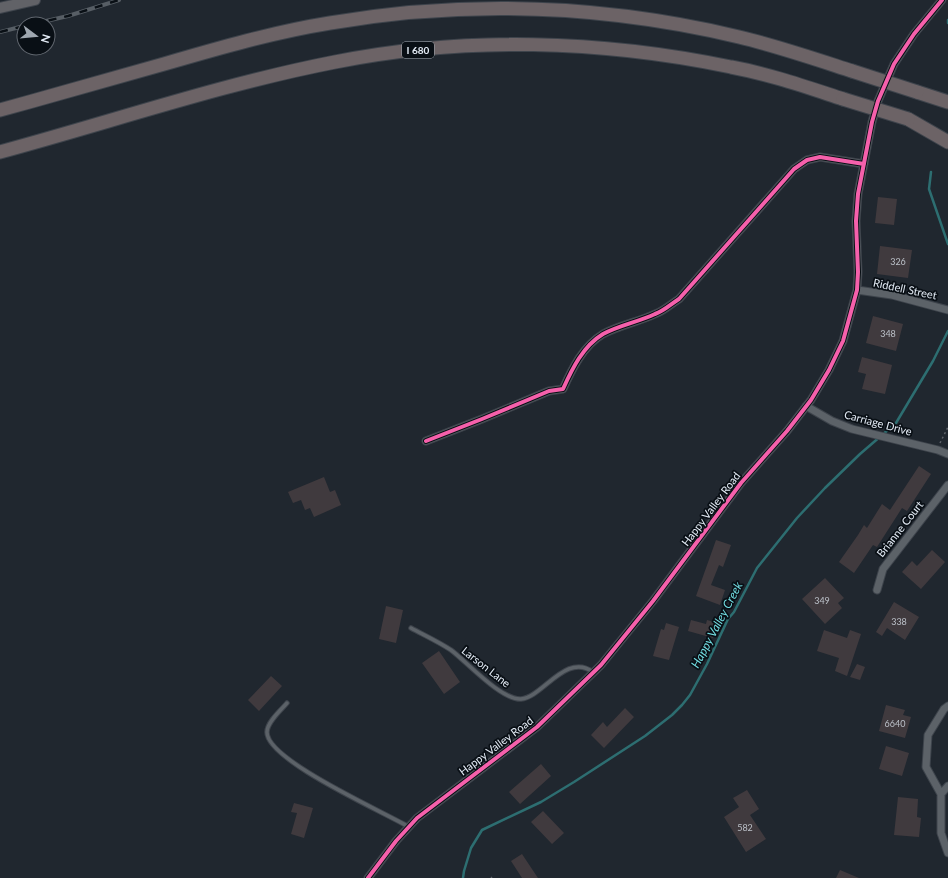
<svg xmlns="http://www.w3.org/2000/svg" width="948" height="878" font-family="Lato,sans-serif">
<rect width="100%" height="100%" fill="#20272f"/>
<g fill="none" stroke-linecap="round" stroke-linejoin="round">
<path stroke="#2d6e71" stroke-width="2.5" d="M948,20v3
M931,172l-2,17 19,55
M463,878l1,-7 7,-23 11,-18 59,-28 33,-20 71,-46 27,-21 10,-10 8,-10 17,-31 21,-45 6,-7 23,-44 40,-50 28,-30 35,-34 36,-31 37,-62 15,-30"/>
</g>
<path fill="#403a3e" d="M878,197l19,2 -3,26 -19,-2z
M880,246l32,4 -4,28 -31,-4z
M873,316l30,8 -7,27 -30,-8z
M862,357l30,8 -7,29 -23,-5 4,-15 -8,-2z
M919,466l12,8 -24,37 -5,-3 -25,39 -4,-2 -19,28 -15,-11 19,-27 6,-10 3,3 15,-24 8,6z
M324,477l6,15 5,-2 6,15 -27,12 -4,-9 -5,2 -4,-10 -8,3 -5,-11z
M716,540l15,5 -8,22 -4,-2 -8,20 14,5 -5,15 -24,-9z
M932,550l13,12 -24,27 -19,-17 10,-11 5,5z
M825,578l19,20 -6,5 4,5 -17,16 -23,-25z
M894,602l25,15 -14,23 -18,-12 -5,8 -6,-4z
M386,606l17,4 -7,33 -17,-4z
M691,620l15,4 1,-4 11,3 -5,15 -25,-7z
M666,623l13,4 -10,33 -16,-4 8,-27 3,1z
M824,630l23,8 3,-8 11,4 -14,42 -12,-5 4,-13 -22,-7z
M439,651l21,31 -16,12 -22,-31z
M857,664l8,3 -5,13 -10,-3z
M271,676l11,10 -23,25 -11,-11z
M886,705l19,5 -2,5 8,2 -6,21 -26,-7z
M625,708l9,9 -30,31 -13,-13 12,-13 4,5z
M886,746l23,7 -7,23 -23,-7z
M541,764l10,12 -31,28 -11,-12z
M747,790l12,19 -9,6 16,24 -20,13 -22,-35 15,-10 -6,-9z
M898,797l20,2 -1,18 4,1 -2,19 -25,-2z
M294,803l19,5 -9,30 -13,-4 6,-21 -6,-1z
M543,811l21,22 -12,11 -21,-22z
M522,854l16,24h-16l-11,-17z
M840,870l19,8h-23z"/>
<g fill="none" stroke-linecap="round" stroke-linejoin="round">
<g stroke="#3e444c" stroke-width="5.5">
<path id="lane" d="M411,628c13,7 28,14 40,22 16,12 50,50 70,49 22,-2 45,-47 72,-27
M287,703c-6,7 -20,19 -20,29 -1,28 117,80 142,95"/>
</g>
<g stroke="#3e444c" stroke-width="9">
<path id="street" d="M857,290l35,5 56,15
M806,406l26,15 20,8 86,21 10,4
M426,441l56,-22 67,-28 14,-2c9,-20 20,-43 40,-55 17,-9 35,-12 52,-20 9,-3 16,-10 24,-15l115,-130 13,-9 13,-3 44,7
M877,590l6,-21 65,-84
M948,706l-4,3 -16,26 -2,32 15,27v39l7,20
M941,794l7,-8
M368,878l28,-37 21,-23 120,-91 64,-62 52,-64 88,-118 46,-52 24,-31 18,-30 14,-29 14,-51 1,-18 -2,-51 2,-27 14,-72 6,-21 16,-37 20,-30 28,-34"/>
</g>
<g stroke="#3e444c" stroke-width="12">
<path id="secondary" d="M0,8l35,-8"/>
</g>
<g stroke="#3e444c" stroke-width="15">
<path id="highway" d="M917,92l31,10
M0,110c55,-15 110,-31 164,-46 55,-16 110,-32 166,-41 136,-23 275,-18 409,14 38,9 76,22 113,34
M908,119l40,23
M0,152c111,-30 222,-68 335,-90 130,-26 266,-22 396,5 38,7 75,20 112,32"/>
</g>
<path stroke="#5f646b" stroke-width="1.5" stroke-dasharray="2 3" stroke-linecap="butt" d="M940,443l8,-16
M491,878l1,-1"/>
<use href="#lane" stroke="#5c6268" stroke-width="3.5"/>
<use href="#street" stroke="#5c6268" stroke-width="7"/>
<use href="#secondary" stroke="#616267" stroke-width="10"/>
<use href="#highway" stroke="#6c6366" stroke-width="13"/>
<g stroke="#575e65" stroke-width="4">
<path id="rail" d="M33,24l35,-8 51,-16
M0,32l24,-6"/>
</g>
<use href="#rail" stroke="#090f15" stroke-width="2.5" stroke-dasharray="8" stroke-linecap="butt"/>
<g stroke="#3e444c" stroke-width="15" stroke-linecap="butt">
<path id="highway-bridge" d="M852,71l65,21
M843,99l65,20"/>
</g>
<use href="#highway-bridge" stroke="#6c6366" stroke-width="13"/>
<g stroke="#090f15" stroke-width="6">
<path id="cycleway" d="M426,441l56,-22 67,-28 14,-2c9,-20 20,-43 40,-55 17,-9 35,-12 52,-20 9,-3 16,-10 24,-15l115,-130 13,-9 13,-3 44,7
M368,878l28,-37 21,-23 120,-91 64,-62 52,-64 88,-118 46,-52 24,-31 18,-30 14,-29 14,-51 1,-18 -2,-51 2,-27 14,-72 6,-21 16,-37 20,-30 28,-34"/>
</g>
<use href="#cycleway" stroke="#f560ab" stroke-width="4"/>
</g>
<g text-anchor="middle" stroke-width="3.5" stroke-linejoin="round" paint-order="stroke">
<g font-size="9" fill="#bbc0c8">
<text x="898" y="265">326</text>
<text x="888" y="337">348</text>
<text x="822" y="604">349</text>
<text x="899" y="625">338</text>
<text x="895" y="727">6640</text>
<text x="745" y="831">582</text>
</g>
<rect fill="#090f15" stroke="#a2aab2" stroke-width="1" x="402" y="42" width="32" height="16" rx="3"/>
<g font-size="10" font-weight="bold" fill="#e4ecf6">
<text x="418" y="54">I 680</text>
</g>
<g font-size="11" fill="#e4ecf6" stroke="#090f15">
<text transform="translate(905 289) rotate(12)" y="4">Riddell Street</text>
<text transform="translate(878 423) rotate(15)" y="4">Carriage Drive</text>
<text transform="translate(711 509) rotate(-53)" y="4">Happy Valley Road</text>
<text transform="translate(900 529) rotate(-52)" y="4">Brianne Court</text>
<text transform="translate(486 667) rotate(38)" y="4">Larson Lane</text>
<text transform="translate(496 746) rotate(-37)" y="4">Happy Valley Road</text>
</g>
<g font-size="12" font-style="italic" fill="#73dfe4" stroke="#090f15">
<text transform="translate(717 625) rotate(-62)" y="4">Happy Valley Creek</text>
</g>
</g>
<g transform="translate(36 36) rotate(106)"><circle r="19" fill="#090f15" stroke="#61676f"/>
<path d="M0-3L7 15L0 10L-7 15Z" fill="#9fa7b0"/>
<text y="-6" font-size="11" font-weight="bold" text-anchor="middle" fill="#e4ecf6">N</text>
</g>
</svg>
